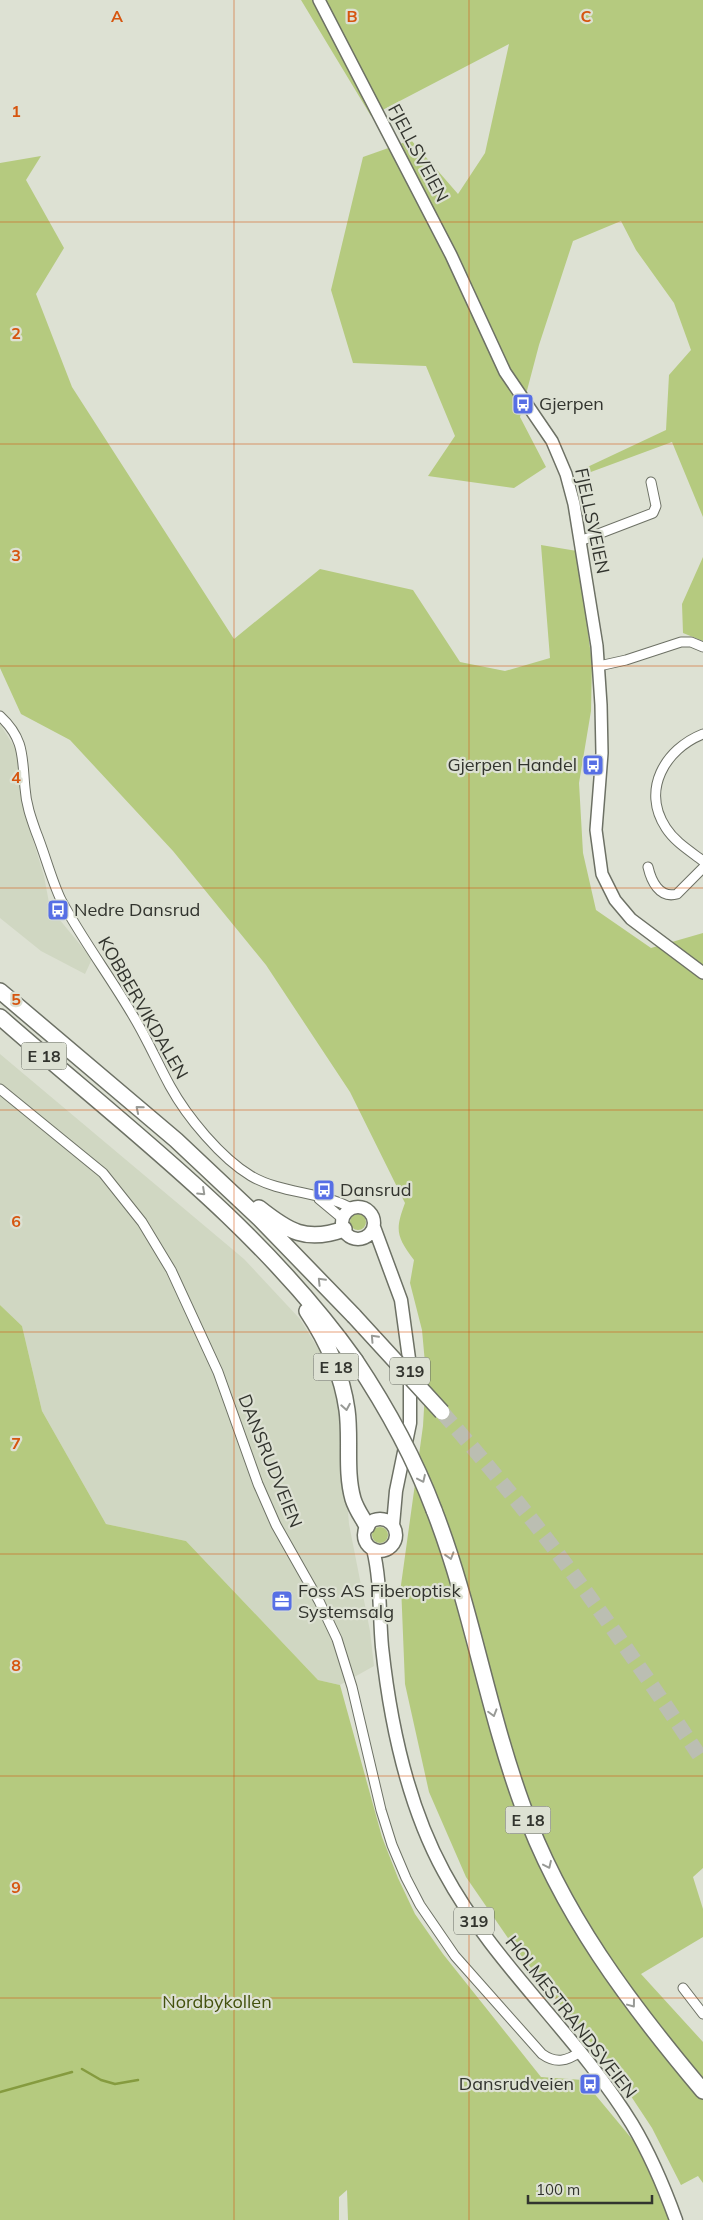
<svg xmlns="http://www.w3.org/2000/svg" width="703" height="2220" font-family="Mulish,sans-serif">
<rect width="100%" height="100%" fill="#dde1d3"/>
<path fill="#d0d7c2" d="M0,724l20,32 3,51 21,69 6,32 42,51 -7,15 -44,-23 -41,-33z
M0,1054l244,205 56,60 25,41 14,44 10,120 21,107 4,35 -34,19 -22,-5 -132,-139 -80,-17 -64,-113 -20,-85 -22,-21z"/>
<path fill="#b5ca7f" d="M301,0h402v517l-31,-75 -92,34 1,-6 85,-40 3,-55 22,-25 -17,-47 -38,-53 -15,-29 -48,20 -34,104 -19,72 26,50 -32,21 -86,-12 27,-40 -29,-70 -73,-3 -22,-73 32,-133 48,-17 47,54 27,-41 24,-109 -138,72z
M41,156l-15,24 38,68 -28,46 36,93 162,252 86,-70 93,21 47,72 45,9 45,-13 -9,-113 36,6 15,112 -1,48 -12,72 4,70 13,57 55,38 52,-15v935l-10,9 10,32v28l-62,37 62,68v141l-5,-7 -17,9 -29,-57 -33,-50 -107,-134 -46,-67 -37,-85 -24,-108 -4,-99 22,-159 3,-52 -4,-44 -12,-47 4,-23c-18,-24 -19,-30 -9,-57l-55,-111 -84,-127 -93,-114 -103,-111 -49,-26 -21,-46v-505z
M703,557v84l-20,-8 -1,-29z
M350 1222a8 8 0 1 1 16 0a8 8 0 1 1-16 0Z
M0,1305l22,21 20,85 64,113 80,17 132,139 22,5 42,152 16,41 17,36 28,40 98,123 42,3 54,65 25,49 7,26h-321l-1,-30 -8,7v23h-339z
M372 1535a8 8 0 1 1 16 0a8 8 0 1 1-16 0Z"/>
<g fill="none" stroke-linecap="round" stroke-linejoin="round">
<path stroke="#859b3f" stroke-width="2.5" d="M82,2069l19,11 14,4 23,-4
M0,2092l72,-20"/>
<path stroke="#bbbeb2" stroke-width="15" stroke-dasharray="15 8" stroke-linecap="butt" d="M442,1412c46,53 90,106 131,162 45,61 88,124 130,187"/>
<g stroke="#6d7165" stroke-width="11">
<path id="street" d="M580,541l73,-28 3,-7 -5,-24
M599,666l27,-6 55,-18h10l12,5
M0,716c25,23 22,42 25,72 1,16 6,30 11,44 9,22 15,47 25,68 22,41 51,79 74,119 13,22 23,45 35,67 17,31 51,72 81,90 31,18 69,15 100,32
M703,734c-38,15 -62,56 -37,94 9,14 24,23 37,33
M648,867c3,13 11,32 29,27l26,-26
M0,1089l103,84 39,49 29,48 47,102 40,112 18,41 43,76 18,38 15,48 29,123 11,35 14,33 14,27 35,51 87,98c14,10 25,7 38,-2
M319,1199l24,20
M683,1988l20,26"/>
</g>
<g stroke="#6d7165" stroke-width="14">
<path id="secondary" d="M319,0l132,255 54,117 47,69 14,33 8,30 23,142 4,59 1,48 -6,77 6,44 13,26 16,19 72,54"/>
</g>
<g stroke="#6d7165" stroke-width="15">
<path id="primary" d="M342 1223a16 16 0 1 1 32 0a16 16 0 1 1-32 0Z
M374,1227l27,73 9,66v57l-14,68 -3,34
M364 1535a16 16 0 1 1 32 0a16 16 0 1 1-32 0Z
M373,1549c8,32 6,65 9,98 8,74 26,159 62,225 50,93 133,162 188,252 18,30 32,63 44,96"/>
</g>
<g stroke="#6d7165" stroke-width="18">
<path id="highway" d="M0,991l176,149 84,79 94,97
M0,1017c124,109 259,208 355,343
M259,1208c29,23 47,35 85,21
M307,1311c20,30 35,63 40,99 4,29 -2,61 6,89 3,10 9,18 14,27
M434,1510c37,95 53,198 88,294 39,109 107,199 181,287"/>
</g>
<use href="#street" stroke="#fff" stroke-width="9"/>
<use href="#secondary" stroke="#fff" stroke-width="11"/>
<use href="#primary" stroke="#fff" stroke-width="12"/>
<use href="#highway" stroke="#fff" stroke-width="15"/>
<g stroke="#6d7165" stroke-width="18" stroke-linecap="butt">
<path id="highway-bridge" d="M354,1316l88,96
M355,1360c32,48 59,97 79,150"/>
</g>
<use href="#highway-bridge" stroke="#fff" stroke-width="15"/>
</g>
<defs><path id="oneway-chevron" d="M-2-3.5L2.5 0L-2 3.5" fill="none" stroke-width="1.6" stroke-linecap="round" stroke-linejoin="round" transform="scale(1.25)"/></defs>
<g stroke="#989a96">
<use href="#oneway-chevron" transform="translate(139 1109) rotate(-140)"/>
<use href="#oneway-chevron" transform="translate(202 1192) rotate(43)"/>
<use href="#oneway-chevron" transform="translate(321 1281) rotate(-134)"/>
<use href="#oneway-chevron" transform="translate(374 1338) rotate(-133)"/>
<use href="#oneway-chevron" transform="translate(346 1407) rotate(80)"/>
<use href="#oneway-chevron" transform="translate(422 1479) rotate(65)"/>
<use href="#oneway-chevron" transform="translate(450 1556) rotate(73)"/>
<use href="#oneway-chevron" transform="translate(493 1713) rotate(74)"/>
<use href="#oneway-chevron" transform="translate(548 1865) rotate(65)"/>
<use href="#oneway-chevron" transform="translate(632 2004) rotate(53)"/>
</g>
<path fill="none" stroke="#d6550f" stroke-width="1" stroke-opacity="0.55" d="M234,0v2220M469,0v2220M0,222h703M0,444h703M0,666h703M0,888h703M0,1110h703M0,1332h703M0,1554h703M0,1776h703M0,1998h703"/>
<defs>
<g id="bus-square" transform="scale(1.125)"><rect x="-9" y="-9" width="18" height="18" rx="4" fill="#576fe5" stroke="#dde1d3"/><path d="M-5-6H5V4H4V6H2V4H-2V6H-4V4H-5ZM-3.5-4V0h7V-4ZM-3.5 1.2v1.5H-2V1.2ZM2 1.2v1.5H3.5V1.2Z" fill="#fff"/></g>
<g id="office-square" transform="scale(1.125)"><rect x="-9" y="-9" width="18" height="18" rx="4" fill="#576fe5" stroke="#dde1d3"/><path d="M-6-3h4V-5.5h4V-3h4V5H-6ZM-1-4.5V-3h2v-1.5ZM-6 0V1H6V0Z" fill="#fff"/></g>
</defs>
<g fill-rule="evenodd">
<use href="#bus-square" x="523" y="404"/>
<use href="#bus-square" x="593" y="765"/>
<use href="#bus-square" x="58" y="910"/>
<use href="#bus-square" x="324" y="1190"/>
<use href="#office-square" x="282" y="1601"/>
<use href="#bus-square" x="590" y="2084"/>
</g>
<g text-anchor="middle" stroke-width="4.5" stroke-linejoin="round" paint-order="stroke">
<g fill="#dde1d3" stroke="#656860" stroke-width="1">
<rect x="21.5" y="1042.5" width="45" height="27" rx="4"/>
<rect x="313.5" y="1353.5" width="45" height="27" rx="4"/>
<rect x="390" y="1357.5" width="40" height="27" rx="4"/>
<rect x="505.5" y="1806.5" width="45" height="27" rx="4"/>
<rect x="454" y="1907.5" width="40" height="27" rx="4"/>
</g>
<g font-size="16" font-weight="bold" fill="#32342e">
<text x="44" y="1062">E 18</text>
<text x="336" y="1373">E 18</text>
<text x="410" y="1377">319</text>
<text x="528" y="1826">E 18</text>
<text x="474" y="1927">319</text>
</g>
<g font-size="18" fill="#32342e" stroke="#dde1d3">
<text transform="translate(418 153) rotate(62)" y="6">FJELLSVEIEN</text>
<text transform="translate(592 521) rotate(78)" y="6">FJELLSVEIEN</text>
<text transform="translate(143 1008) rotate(60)" y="6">KOBBERVIKDALEN</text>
<text transform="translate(270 1461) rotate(68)" y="6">DANSRUDVEIEN</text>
<text transform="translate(571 2017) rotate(52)" y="6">HOLMESTRANDSVEIEN</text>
</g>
<g font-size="18" fill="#32342e" stroke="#dde1d3" text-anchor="start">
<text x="539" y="410">Gjerpen</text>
<text x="577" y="771" text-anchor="end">Gjerpen Handel</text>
<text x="74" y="916">Nedre Dansrud</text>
<text x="340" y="1196">Dansrud</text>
<text x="298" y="1597">Foss AS Fiberoptisk<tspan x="298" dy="21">Systemsalg</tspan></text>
<text x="574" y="2090" text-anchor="end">Dansrudveien</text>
</g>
<g font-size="18" fill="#44520e" stroke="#dde1d3">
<text x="217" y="2008">Nordbykollen</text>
</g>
</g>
<g font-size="16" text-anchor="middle" font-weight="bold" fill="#d6550f" stroke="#dde1d3" stroke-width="4.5" stroke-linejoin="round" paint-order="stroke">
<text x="117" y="22">A</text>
<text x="352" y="22">B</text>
<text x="586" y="22">C</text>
<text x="16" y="117">1</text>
<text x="16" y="339">2</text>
<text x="16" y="561">3</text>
<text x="16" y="783">4</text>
<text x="16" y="1005">5</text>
<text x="16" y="1227">6</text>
<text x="16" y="1449">7</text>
<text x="16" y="1671">8</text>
<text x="16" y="1893">9</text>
</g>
<path d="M528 2195v8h124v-8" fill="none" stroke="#32342e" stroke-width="2.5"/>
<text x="536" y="2195" font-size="15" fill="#32342e" stroke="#dde1d3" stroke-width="4" paint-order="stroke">100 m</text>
</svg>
